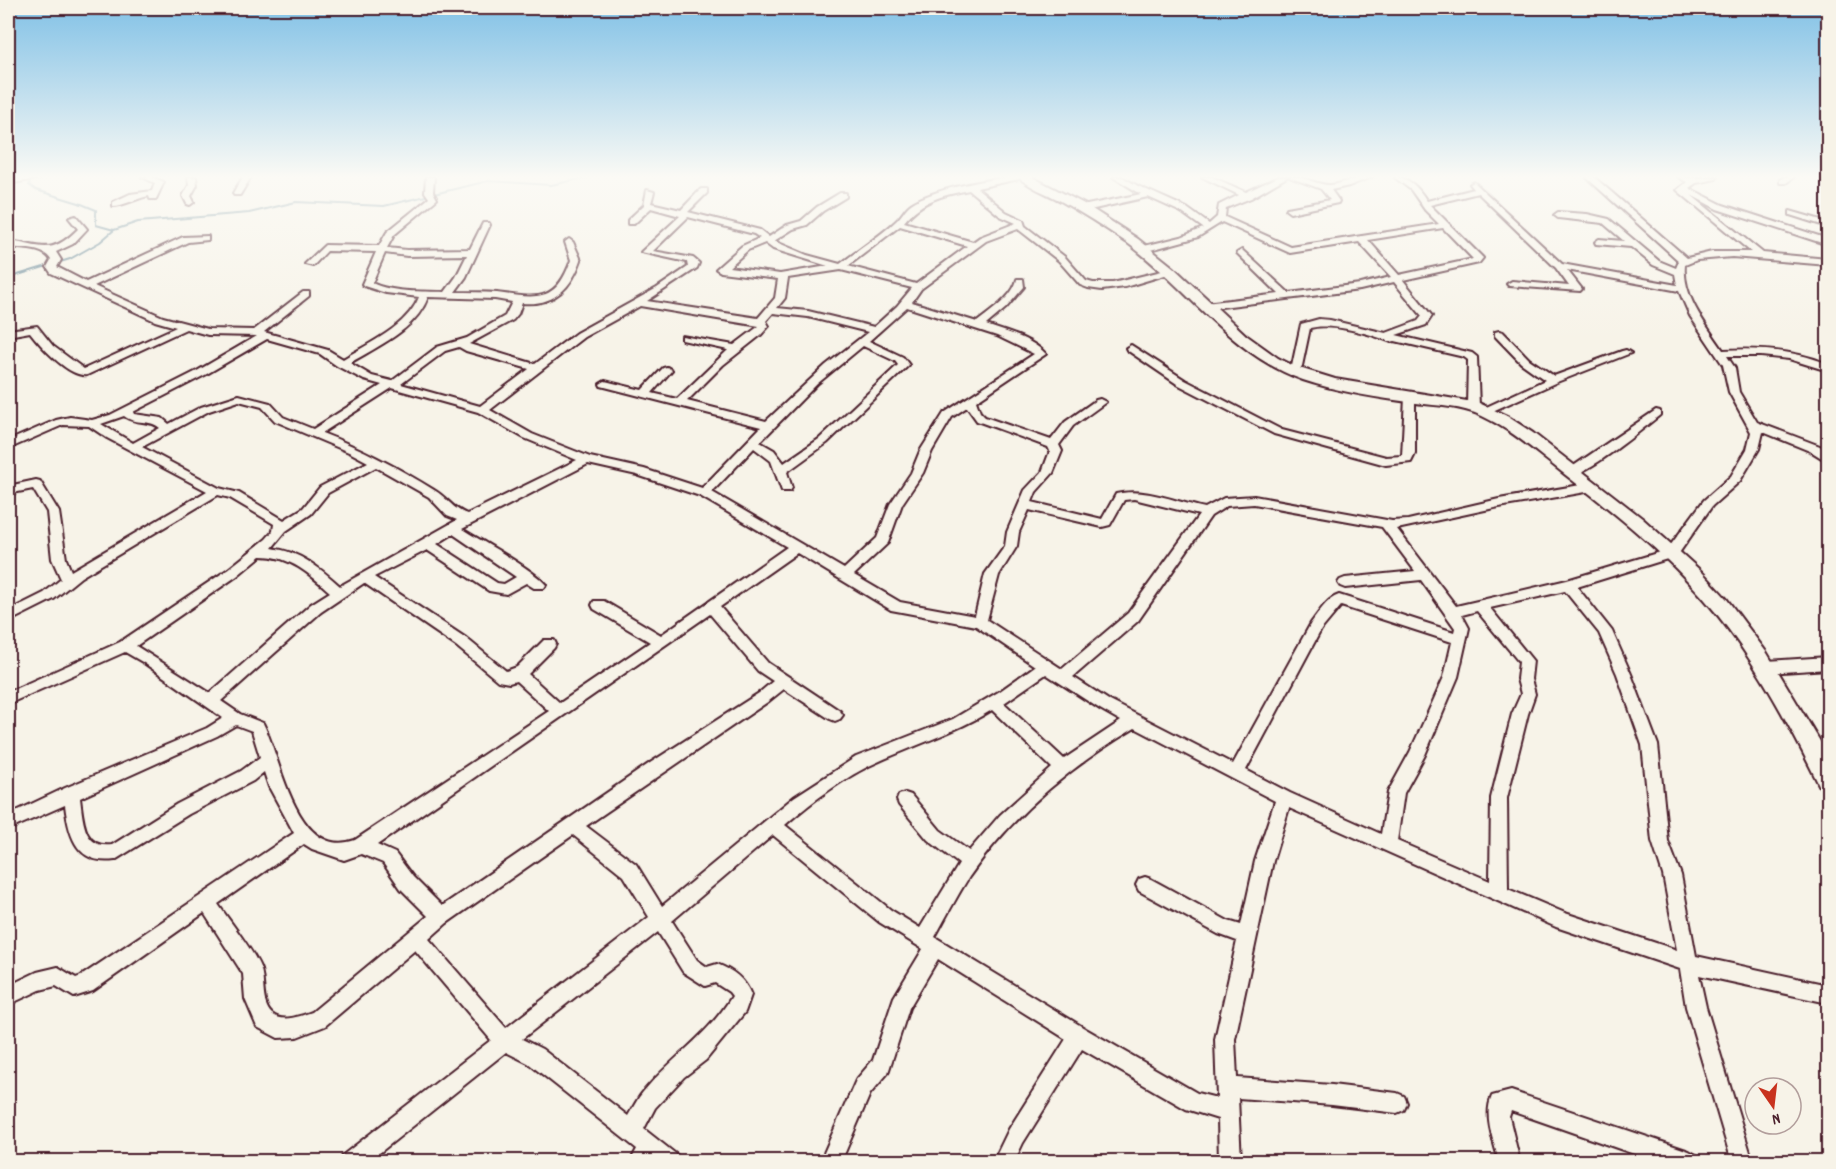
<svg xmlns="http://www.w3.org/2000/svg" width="1836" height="1169" font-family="Dekko,sans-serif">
<rect width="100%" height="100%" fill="#f7f3e8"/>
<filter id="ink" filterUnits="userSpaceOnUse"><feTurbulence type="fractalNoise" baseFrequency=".0167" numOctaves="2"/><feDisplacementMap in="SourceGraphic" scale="12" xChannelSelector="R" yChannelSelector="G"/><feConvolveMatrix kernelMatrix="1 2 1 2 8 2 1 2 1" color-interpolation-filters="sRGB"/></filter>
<g filter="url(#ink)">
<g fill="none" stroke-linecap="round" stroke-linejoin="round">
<path stroke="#6e8c9a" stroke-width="2" d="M33,177l-4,8 7,5 43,13 17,7v15l18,5
M8,278l62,-19 30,-17 14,-12 24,-8 111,-9 47,-11 88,4 104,-25 63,4 38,-8"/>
<g stroke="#4a1f2b" stroke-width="4">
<path id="street" d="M29,177h17l-38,7v-4z
M142,177h10l12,5 -8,17h-6l-1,-3c-12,2 -25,10 -36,10v-4l17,-8 22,-3 3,-8z
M188,177h8l1,8 -6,11 3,6 -4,3 -3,-1 -4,-8 6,-11z
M243,177h8l-11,18h-6l-1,-2z
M426,177h8l-1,15 4,7 -43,36 -7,13 20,2 63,-1 13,-26h6l1,2 -24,52 -11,15c14,0 28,0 42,1 39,5 59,11 74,-33l-6,-18 4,-3 4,3 8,18c-10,29 -28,46 -59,43l-4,11 -5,6 -44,24 66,20 41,-31 81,-45 31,-21 -1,-5 -46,-10 39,-36 -29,-8 -17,16h-6v-4l16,-15 3,-15 7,2 -3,11 30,7 20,-21h6v4l-19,19 72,18 9,7 18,-12 14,-4 16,-14 23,-14h6v4l-23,14 -16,14 -14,4 -19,12 33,14 33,9c18,-14 39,-27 56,-43 6,-5 9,-13 15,-17 21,-15 84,-27 109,-27l-1,2 -42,9 29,24 17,8 2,6 40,31 21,24 7,2h20l57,-14 5,3 -50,15 -23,3 -14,-2 -8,-3 -21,-24 -41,-32 -32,12 -65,48 -9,13 65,20c14,-11 37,-26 40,-43h6l1,8 -18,21 -20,17c20,7 46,13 60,29l-70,47 4,11 5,5 66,23 14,-18 31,-22 4,-1 6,3 -33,24 -14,19 3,6 -9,22 -17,19 -4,10 70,17 14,-25c28,-7 61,8 89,14l19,-10 30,-2 138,25 16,-1 91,-21 93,-16 4,1 2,3 -2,3 -4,1 -93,16 -102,22 59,77 111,-26 100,-30 37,-50 27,-24 16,-27 4,-17 -22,-40 -6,-27 -33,-49 -11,-25 -112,-21 15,19 -2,2 -71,-5 -2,-2 5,-3 57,5 -13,-18 -78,-75 -48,12 53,53 -4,5 -76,17 29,36 -6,9 -30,10 76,18 5,4 2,49 -6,3 -6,-3 1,-46 -4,-3 -69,-16 -4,1c-19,-8 -61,-20 -81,-14l-8,38 -5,7h-8l-1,-2 4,-5 9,-42 18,-5 11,1 56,13 32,-12 4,-5 -28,-34 -34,8 -155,19 -5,-3 5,-3 74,-9 -40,-39 -2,-2 5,-3 47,43 71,-9 31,-7 -32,-35 -69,11 -68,-31 -24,15 -55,15 -5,-3 2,-2 41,-10 22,-9 -22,-16 -33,-15 -63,14 -3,-1v-4l59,-12 -28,-17h9l16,9 49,22 22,16 8,-7 2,-12 20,-10 -37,-18h10l34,15 32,-15h9l-36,21 -25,10 -1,9 66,30 148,-23 -14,-14 -14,-20 -17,-13c16,0 25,12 33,24l47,-12 -4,-5 4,-2 88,82 115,21 -2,-11 -22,-9 -22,-18 -35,-3 -1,-2 4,-3 25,2 -21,-18 -45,-5 -4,-3 4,-3 29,2 22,5 50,42 17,7 3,-7 -93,-84h8l93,81 25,-6h39l-74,-62 10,-8 -9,-5 16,1 23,-1 -1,2 -20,4 -7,5 34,17 105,34v6l-3,-1 -108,-35 -26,-14 72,58 65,6v6l-96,-8 -35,3 -12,5c-3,31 21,60 38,85 36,-2 72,0 105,14v7l-39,-12 -28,-3h-34l8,12 4,24 18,30 63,24 8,7v9l-16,-10 -49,-20 -4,17 -19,32 -28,25 -35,50 -100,31 35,44 19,43 27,71 10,96 13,34 15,81 132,29v18l-129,-28 7,32 47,155h-21l-46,-155 -6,-38 -124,-42 -267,-119 -16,53 -38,178 2,39 95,7 65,8 7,3 3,7 -3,7 -7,3 -65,-8 -94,-7 3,64h-22l-1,-43 -32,-10 -104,-60 -59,94 -9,19h-21l16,-33 57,-90 -128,-80 -29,49 -21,65 -18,21 -29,68h-21l36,-82 17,-20 21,-63 29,-48 -44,-27 -106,-87 -101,86 25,39 10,7 10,-3c16,6 28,15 34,31l-6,17 -39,48 -22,17 -29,31 -11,21 33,26 3,7h-50l7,-13 -109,-86 -22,-11 -138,110h-28l3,-7 148,-115 -76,-90 -90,76 -28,11 -19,1 -21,-11 -12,-28 -2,-25 -39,-61 -111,78 -19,6 -18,-11 -16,4 -32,15v-19l29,-14 21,-5 18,11 5,-2 213,-143 -25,-46 -5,-15 -11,9 -64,33 -74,46c-38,5 -46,-23 -50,-55l-57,25v-15l57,-27 142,-60 16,-10 -79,-55 -19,-11 -117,52v-12l112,-50 107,-72 39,-31 7,-8 1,-7 -44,-26 -12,-3 -137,82 -27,22 -46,23v-11l36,-18 17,-14 -9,-20 -5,-47 -14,-23 -25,5v-8l28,-6 4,1 19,31 7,47 5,12 136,-80 -100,-53 -18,-12 -26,-1 -55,24v-8l48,-21 14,-3 22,3 18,-5 87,-44 60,-35 -49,-1 -22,-6 -99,46c-18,3 -47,-30 -57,-43l-22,4v-6l29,-4 16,20 31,23 92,-42 -21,-6 -104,-48 -4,-6 4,-7c-7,-13 -30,-11 -43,-13v-6c34,4 42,16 70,-12l-9,-11 7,-2 11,13 -14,15 -17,8 5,8 -4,7 29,15 97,-45 25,-1v4l-20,2 -94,44 69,31 45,12 46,1 49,-38h6v4l-45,36 64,18 15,9c26,-16 64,-32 76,-62l-33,-4 -22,-7 -2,-2 14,-32 -49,-1 -14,15 -8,-2 20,-19 54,1 8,-14 42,-34 -4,-6zM969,190l31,26 16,7 -36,14 -7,5 -69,-20c18,-22 39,-27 65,-32zM688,217l66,17 6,4 -18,8 -26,23 5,3 57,7 -3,19 -17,20 -111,-17 50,-33 2,-5 -6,-5 -40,-7zM900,226l67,20 -51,38 -68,-18zM1443,228l30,31 -74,16 -31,-35zM765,243l8,6 55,17 -48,8 -51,-7 19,-17zM385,253l22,3 60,-1 -11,22 -11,15c-23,-1 -52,1 -73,-9zM841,270l71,18 -15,18 -23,21 -66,-16 -31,-3 8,-10 3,-20zM428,297l67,2 17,3 -7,14 -38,22 -30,9 -45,34 -20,-5 -22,-13c28,-17 66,-33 78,-66zM640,306l119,20 -25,19 -52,-9v4l46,10 -51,49 -25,-6 20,-23 -5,-3 -4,1 -21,22 -37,-9 -5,3 1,2 160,41 -59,61 -58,-19 -54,-12 -58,-23 -42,-24 94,-73zM907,307l90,29 37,18 -90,59 -24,38 -9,22 -21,31 -13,34 -33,31 -132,-77 42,-44 17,13 11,30h8l2,-3 -5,-16 40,-29 82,-78 -6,-8 -34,-16zM773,313l35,4 60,15 -42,33 -60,56 -79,-20 36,-36 38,-30 8,-9 -3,-5zM267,339l53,15 17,12 27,14 18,5 -69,44 -30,-12 -13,-14 -31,-8 -38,12 -32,17 -7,-6 -28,-4 -1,-2 72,-37zM863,346l32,15 3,4 -79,74 -35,24 -10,-13 -14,-8 57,-58zM459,347l7,4 63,18 -49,37 -79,-22 44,-33zM392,388l86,24 46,26 53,22 -110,54c-16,-6 -19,-16 -33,-24 -35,-22 -73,-42 -112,-57zM239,401l23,6 13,14 76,32 17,9 -48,25 -17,21 -19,12 -45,-27 -20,-5 -77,-41 67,-36zM967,407l10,14 71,26 2,4 -8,21 -17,18 -18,42 -2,14 -20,28 -10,42 -75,-14 -46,-27 34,-32 14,-39 21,-31 9,-22 20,-34zM124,416c11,9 26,3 36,12l-27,15 -32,-19zM588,464l49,11 63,21 87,51 -126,88 -57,-34h-10l-2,4 2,4 56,33 -90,61 -32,-29 26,-26 2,-4 -2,-4h-10l-27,27 -11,4 -40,-33 -92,-61 53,-27 62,41 17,3 20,-11 8,5h10l2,-3c-10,-14 -66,-45 -84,-56zM376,467l53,30 18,19 10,4 -117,66c-21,-19 -40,-34 -68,-38l14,-17 25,-17 17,-21zM1134,499l65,16 -71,98 -66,56 -75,-49 12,-45 18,-29 2,-14 10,-22 73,17 8,-2 14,-25zM1254,504l128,23 33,44 -70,7 -5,2 -2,3 2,3 5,2 76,-8 34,48 -1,4 -115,-37c-13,4 -20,18 -28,28l-78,141 -123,-63 -37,-24 65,-56 73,-105 16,-10zM453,534l63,43 -12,7 -7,-1 -60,-39zM797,553l94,57 85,16 59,40 -35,25 -47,28 -97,38 -62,40 -132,109 -26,-42 -50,-38 183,-125 15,-12 46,30 5,2 5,-2 3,-4 -3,-4 -72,-48 -48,-56zM261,556c29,0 49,18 69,36l-19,12 -101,89 -74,-47 101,-70zM364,583l92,63 42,35 11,2 7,-2 33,30 -194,129c-60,21 -74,-83 -92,-117l-23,-9 -19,-13 100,-89zM1565,591l34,42 18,41 25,71 10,96 11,34 14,75 -112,-37 -57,-24 -1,-91 21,-84 7,-20 -4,-15 2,-18 -43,-53zM1341,606l111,36 -8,35 -34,75 -22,40 -7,42 -91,-41 -44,-23 75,-140zM1477,611l42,51 -2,17 4,15 -9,20 -21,84 -1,83 -93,-40 7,-48 21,-38 33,-78 11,-49 -7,-13zM710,614l48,57 15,10 -14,12 -109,70 -208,143 -29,-29 -18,-24 -18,-8zM1046,674l54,35 21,12 -57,38 -60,-56zM992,710l60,58 -52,47 -31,36 -29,-21 -29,-35 -6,-2 -6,2 -2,5 2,5 29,35 31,24 -39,64 -29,-18 -106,-85c24,-21 56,-45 84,-59 42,-20 84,-32 123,-56zM236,725l16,6 8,26 -19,14 -64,33 -65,41c-29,4 -29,-25 -32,-47l137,-62zM1135,728l140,73 -20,60 -14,64 -13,-4 -77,-42 -6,-2 -6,2 -3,6 3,6 79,43 19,7 -22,98 2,59 -20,-5 -111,-64 -151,-92c11,-20 22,-41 34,-60 43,-62 102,-111 166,-149zM573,835l51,41 25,41 -143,111 -77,-89 18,-16zM304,844l8,5 32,11 17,-6 22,9 18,26 27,27 -116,96c-12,4 -29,11 -40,2 -11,-10 -7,-31 -11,-44 -5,-16 -33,-51 -43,-66zM658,932l25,40 22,14 10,-3 14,9 3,4c-23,39 -61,62 -89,96 -6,7 -10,16 -15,24l-86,-67 -20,-10z
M1289,177c14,-2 27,8 41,8 15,-1 28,-10 42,-8l-23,9 -18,4 8,11 -1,2 -48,10 -4,-3 1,-2 43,-8 -9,-11z
M1785,177h9l-8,6h-6v-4z
M1790,211l38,11v5l-38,-12z
M1499,331l4,1 26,27 25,17 68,-25 4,-1 5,3 -74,29 -71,32 -4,-1v-4l63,-29 -24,-17 -26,-27v-4z
M1131,345l54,35 97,50 104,27 16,-1 3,-59 6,-3 4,1v59l-4,8 -25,3 -112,-31 -97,-50 -50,-34 -1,-2z
M1656,410l4,1v4c-15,12 -76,63 -91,60l-2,-3 2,-3z
M1828,657v12l-62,4 -5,-2 -2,-4 2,-4 5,-2z
M1511,1091l178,60 7,4 3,7h-42l-146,-51 -2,6 11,45h-21c-5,-21 -16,-46 -7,-66z"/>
</g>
<g stroke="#4a1f2b" stroke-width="4">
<path id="secondary" d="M1018,177h14l54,28 52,34 35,28 73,68 32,23 18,9 39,12 144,24 28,13 26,17 109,85 60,54 24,26 41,55 54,90 7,15v32l-8,-3c-36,-74 -76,-148 -133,-207 -35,-37 -75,-69 -115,-100 -29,-22 -56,-48 -90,-64 -20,-10 -44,-10 -66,-13 -38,-5 -77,-11 -113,-23 -74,-26 -116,-94 -177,-138 -22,-15 -44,-29 -67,-42 -13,-7 -30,-13 -41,-23z"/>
</g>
<use href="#street" fill="#f7f3e8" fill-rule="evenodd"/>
<use href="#secondary" fill="#f7f3e8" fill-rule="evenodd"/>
</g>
</g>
<linearGradient id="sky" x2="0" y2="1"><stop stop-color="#81c1e6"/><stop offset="0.52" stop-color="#fbfaf5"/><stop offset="1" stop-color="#fbfaf5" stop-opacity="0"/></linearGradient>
<rect width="1836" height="340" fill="url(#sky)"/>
<rect width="1836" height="1169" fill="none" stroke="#f7f3e8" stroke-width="30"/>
<rect x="15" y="15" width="1806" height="1139" fill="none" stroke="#4a1f2b" stroke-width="2" filter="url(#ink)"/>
<g transform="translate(1773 1106) rotate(166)"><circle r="28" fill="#f7f3e8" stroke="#b29e9c" stroke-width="1.5"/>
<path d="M0-4.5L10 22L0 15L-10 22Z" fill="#c8321e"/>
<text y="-9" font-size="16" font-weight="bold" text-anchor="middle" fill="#4a1f2b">N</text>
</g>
</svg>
